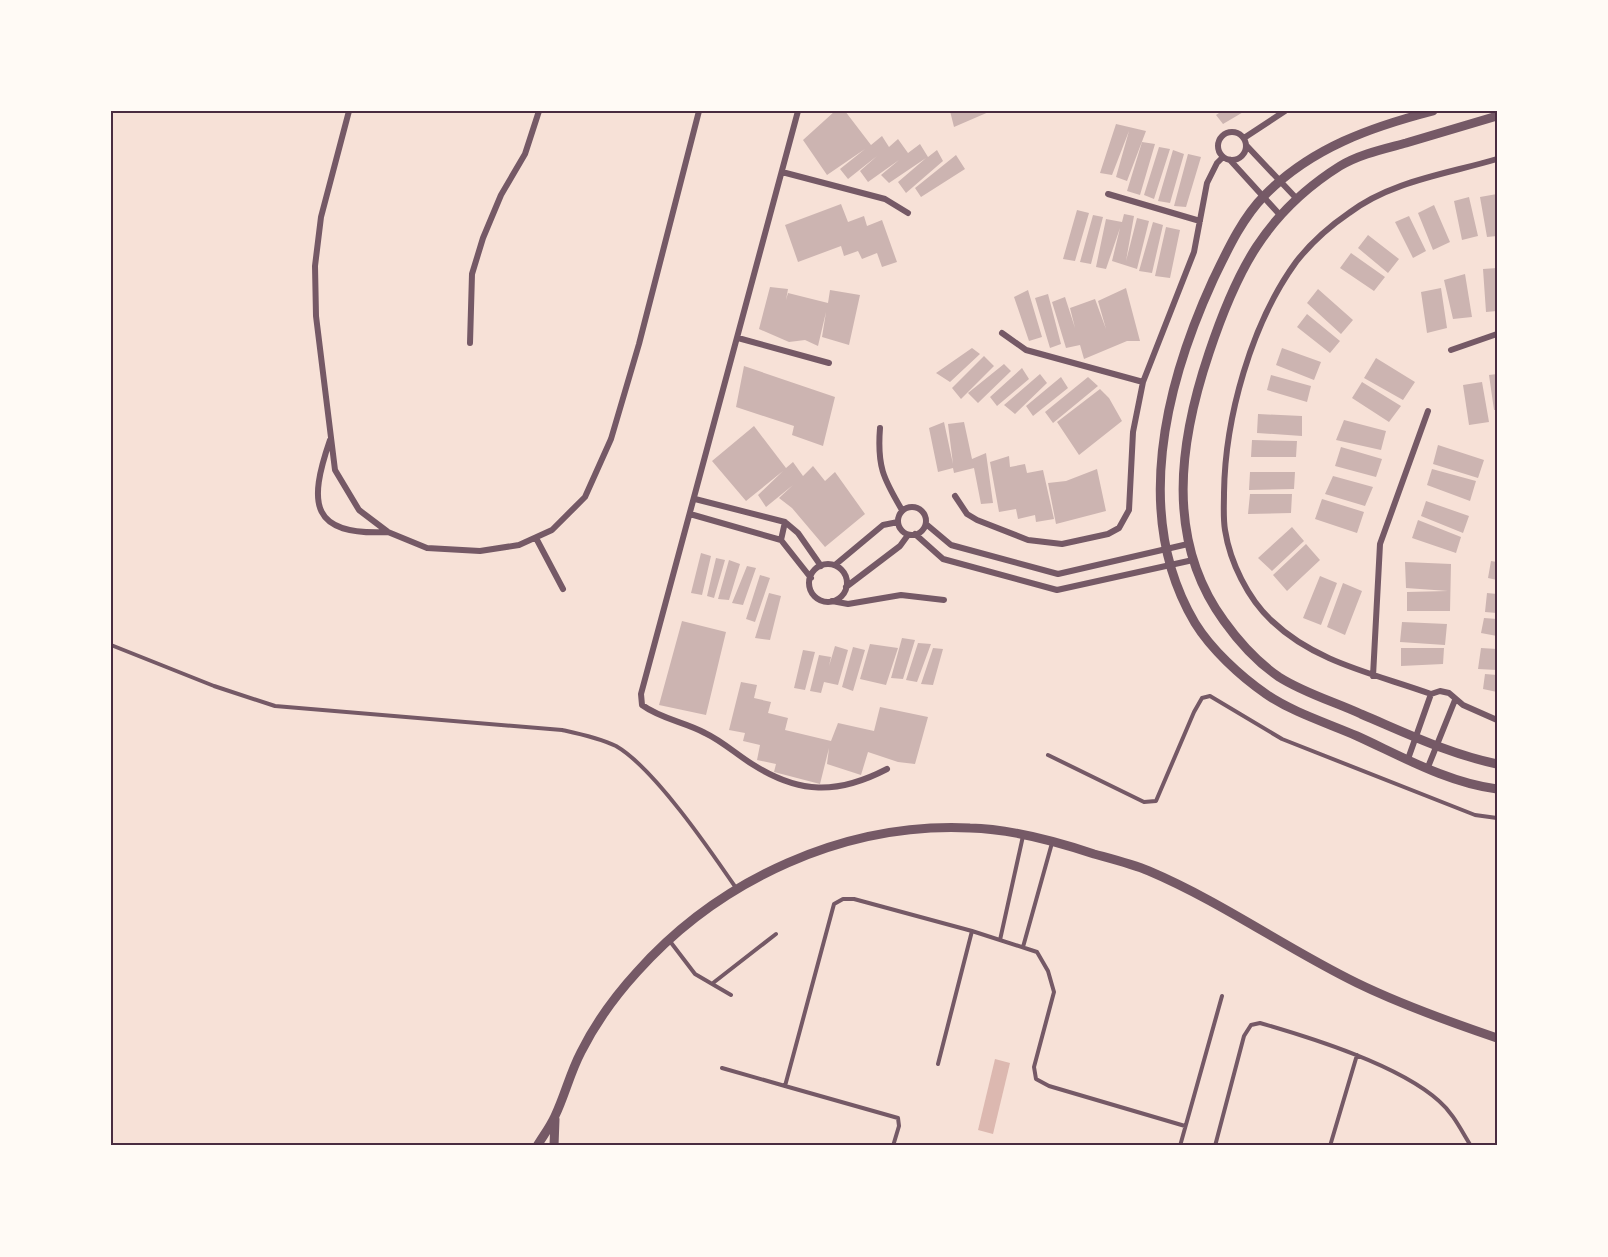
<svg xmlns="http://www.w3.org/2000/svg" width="1608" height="1257" font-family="Quicksand,sans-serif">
<rect width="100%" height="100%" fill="#f7e1d7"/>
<path fill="#dcb8b0" d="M995,1059l15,4 -17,71 -15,-4z"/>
<path fill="#ccb4b1" d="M835,111h10l26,34 11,-9 7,11 9,-8 10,14 12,-9 8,13 9,-7 6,11 -37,32 -8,-11 28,-24 -37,25 -8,-8 18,-15 -31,22 -8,-11 17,-15 -29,23 -8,-10 25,-20 -38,26 -24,-35z
M950,111h41l-37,16z
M1222,111h23l-22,13 -7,-9z
M1116,124l30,7 -19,50 -11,-4 13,-46 -17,44 -12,-2z
M1142,142l13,2 -15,51 -13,-4z
M1159,147l11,2 -16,50 -10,-4z
M1173,150l11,4 -14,49 -12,-2z
M1188,154l13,3 -15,50 -12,-1z
M956,155l9,14 -44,28 -6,-9z
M1497,194v42l-10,1 -7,-40z
M1469,197l9,39 -16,4 -8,-39z
M841,204l7,18 16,-6 3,10 15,-6 15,42 -15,5 -5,-14 -15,6 -4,-8 -14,5 -3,-10 -43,16 -13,-37z
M1434,205l16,37 -17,8 -15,-37z
M1077,210l12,3 -14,48 -12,-2z
M1124,214l10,2 -8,45 11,-43 12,3 -12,48 -25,-8 8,-33 -14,41 -10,-2 10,-48 16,3z
M1093,215l10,2 -12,47 -11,-2z
M1409,216l17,35 -13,7 -18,-36z
M1153,222l10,3 -11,48 -13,-2z
M1166,227l14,3 -10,48 -15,-2z
M1368,235l31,24 -11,14 -30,-25z
M1351,253l34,24 -11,14 -34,-23z
M1497,268v43l-11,1 -3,-43z
M1465,274l7,43 -19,2 -9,-39z
M770,287l18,2 -2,11 2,-7 40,10 2,-13 30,5 -11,50 -27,-8 4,-25 -8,34 -13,-6 -16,2 -30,-13z
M1126,288l14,53h-13l-43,18 -4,-14 -14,3 -14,-46 13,-5 10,31 -5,-20 25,-9 11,30 -8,-28z
M1441,288l6,40 -20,5 -6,-41z
M1318,289l35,31 -12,14 -34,-31z
M1028,290l14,47 -13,4 -15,-44z
M1048,294l13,50 -11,4 -15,-50z
M1307,314l33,27 -10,12 -33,-26z
M972,348l8,6 -30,28 -14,-9z
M1282,348l39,14 -7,18 -38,-15z
M984,356l10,10 -33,33 -9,-11z
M1376,358l39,24 -12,18 -39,-22z
M1004,364l7,7 -33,32 -10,-10z
M744,366l91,31 -12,49 -31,-11 2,-9 -58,-19z
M1022,368l7,11 -32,27 -7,-9z
M1040,374l7,9 -32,31 -11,-9z
M1497,374v36h-3l-5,-35z
M1271,375l40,11 -4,16 -40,-12z
M1061,377l7,11 -35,28 -7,-10z
M1088,377l10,9 -45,37 -8,-11z
M1362,382l39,24 -12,16 -37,-24z
M1482,382l7,40 -20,3 -6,-40z
M1100,389l9,9 13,23 -43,34 -22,-33z
M1258,414l44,2v20l-45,-3z
M1344,420l42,11 -5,19 -45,-10z
M944,422l9,42 -5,-40 16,-2 8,37 14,-6 7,50 -12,1 -7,-36 -20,5 -1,-5 -15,4 -9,-44z
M754,426l32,42 7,-6 10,14 10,-10 12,15 10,-9 30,42 -40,33 -33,-39 -13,-10 14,-13 -27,22 -8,-12 25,-24 -37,30 -34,-40z
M1252,440l45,1 -1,16h-45z
M1438,445l46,15 -6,18 -45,-14z
M1341,447l41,12 -6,18 -41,-11z
M1009,456l1,11 15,-3 2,9 16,-3 11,49 -18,3 -1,-7 -17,4 -2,-10 -17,3 -9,-50z
M1097,469l9,42 -50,13 -8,-41 18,-2z
M1432,469l44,12 -6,20 -43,-16z
M1250,472h45l-1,17 -45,1z
M1333,476l40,11 -8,19 -40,-12z
M1250,494h42l-1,19 -43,1z
M1322,499l42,13 -7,21 -42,-14z
M1426,501l43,15 -6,17 -42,-17z
M1418,520l43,17 -5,16 -44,-15z
M1292,527l12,14 -32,30 -14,-13z
M1306,544l14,16 -33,31 -14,-16z
M701,553l10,3 -9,39 -11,-2z
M716,558l9,2 -11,38 -7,-2z
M729,560l11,4 -11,36 -11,-1z
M1491,561l6,1v18l-9,-2z
M1405,562l46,2 -1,47h-43v-19l41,-1 -42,-3z
M747,566l9,2 -13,37 -11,-2z
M760,575l10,3 -15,44 -9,-3z
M1320,576l17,7 -16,42 -18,-7z
M1343,583l19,8 -17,44 -18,-8z
M769,593l12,3 -11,44 -15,-2z
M1487,593l10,1v19l-12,-1z
M1484,618l13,1v17l-16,-3z
M682,621l44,11 -20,83 -47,-10z
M1402,622l45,2 -2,21 -45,-3z
M902,638l13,2 -12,39 -12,-1z
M918,643l13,1 -14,38 -11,-2z
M870,644l28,4 -12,37 -26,-6z
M835,646l13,4 -10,35 -14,-3 -3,11 -11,-2 9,-36 12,2 -2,9z
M853,647l12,3 -12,41 -11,-4z
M933,648l10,1 -10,36 -12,-1z
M1401,648h43l-1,16 -42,2z
M1481,648l16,1v21l-19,-1z
M803,650l12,2 -10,38 -11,-2z
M1485,674l12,1v17l-14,-3z
M741,682l16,3 -3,13 17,4 -3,11 20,5 -3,12 46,11 7,-18 36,8 6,-24 48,10 -13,47 -17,-2 -30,-10 -7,23 -34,-11 2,-16 -9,36 -46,-12 2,-8 -19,-4 3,-15 -17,-4 2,-8 -16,-3z"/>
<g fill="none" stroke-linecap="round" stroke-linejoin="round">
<path stroke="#755966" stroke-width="4" d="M111,645l103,41 61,20 287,24c18,4 37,8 54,16 38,22 94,104 120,142
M1048,755l96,47 12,-1 38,-89 8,-14 8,-2 72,43 193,76 22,3
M669,940l26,34 36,21
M1000,940l23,-104
M1023,947l29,-104
M713,983l63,-49
M938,1064l34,-133
M722,1068l63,18
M893,1146l6,-20 -1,-8 -113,-32 49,-182 9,-5h11l118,32 65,21 11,19 6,21 -20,75 2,12 13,7 136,40
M1180,1146l42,-150
M1215,1146l29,-110 7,-11 9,-2c52,15 139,42 179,78 14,12 22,29 32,45
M1330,1146l27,-91"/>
<path stroke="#755966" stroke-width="6" d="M349,111l-28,106 -6,49 1,50 19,154 24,40 29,22 39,16 53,3 39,-6 33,-15 33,-33 26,-58 28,-95 60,-233
M798,111l-157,583 1,11c19,14 43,17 63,28 17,8 31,21 47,31 47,30 85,31 135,5
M1218 146a14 14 0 1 1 28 0a14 14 0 1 1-28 0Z
M1244,138l41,-27
M1246,145l51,54
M1497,159c-50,15 -106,22 -148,54 -19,13 -39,31 -53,49 -45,62 -71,156 -72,231 0,12 -1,25 1,37 5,32 23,69 47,91 44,42 104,53 159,73l9,-3 9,2 14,12 34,15
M1230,160l50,55
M782,172l103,27 23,14
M1108,194l92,27
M1002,333l24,17 117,32
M738,338l91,25
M470,343l2,-69 11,-36 18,-43 24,-41 14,-43
M1451,350l46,-16
M880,428c-3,38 3,50 22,82
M330,440c-22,64 -20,96 58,92
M955,496l12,18 10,6 51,20 34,4 46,-10 11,-6 10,-18 4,-78 10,-50 51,-130 13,-69 10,-20 6,-6
M695,499l90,23 13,11 23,33
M898 521a14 14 0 1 1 28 0a14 14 0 1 1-28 0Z
M690,514l91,26 30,38
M926,524l25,21 107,29 130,-30
M915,534l28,25 114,31 136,-30
M536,538l27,51
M781,540l4,-18
M809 583a19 19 0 1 1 38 0a19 19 0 1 1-38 0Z
M835,565l48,-40 15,-3
M846,587l54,-41 8,-11
M832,601l16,3 53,-9 43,5
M1373,676l7,-132 48,-133
M1408,759l23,-65
M1428,767l27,-67"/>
<path stroke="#755966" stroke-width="9" d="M1433,111c-62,16 -122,37 -168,84 -23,23 -38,56 -52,85 -48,105 -81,237 -18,343 16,26 45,53 71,71 26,18 61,29 91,42 44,20 91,47 140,53
M1497,116c-30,9 -61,18 -91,27 -22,6 -46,11 -66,23 -75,47 -104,106 -131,187 -30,89 -44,187 15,268 15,21 33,41 55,56 25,16 56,25 82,37 45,19 88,40 136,50
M537,1146c6,-10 13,-19 18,-30 10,-21 15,-43 26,-64 14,-28 35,-57 56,-80 83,-93 208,-150 333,-144 42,1 85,13 124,26 18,5 38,10 55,17 73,31 138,78 208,112 45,22 93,39 140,55
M554,1146l1,-27"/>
</g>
<rect width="1608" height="1257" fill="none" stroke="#fffaf5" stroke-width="225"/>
<rect x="112" y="112" width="1384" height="1032" fill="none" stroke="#4a2c40" stroke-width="2"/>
</svg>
